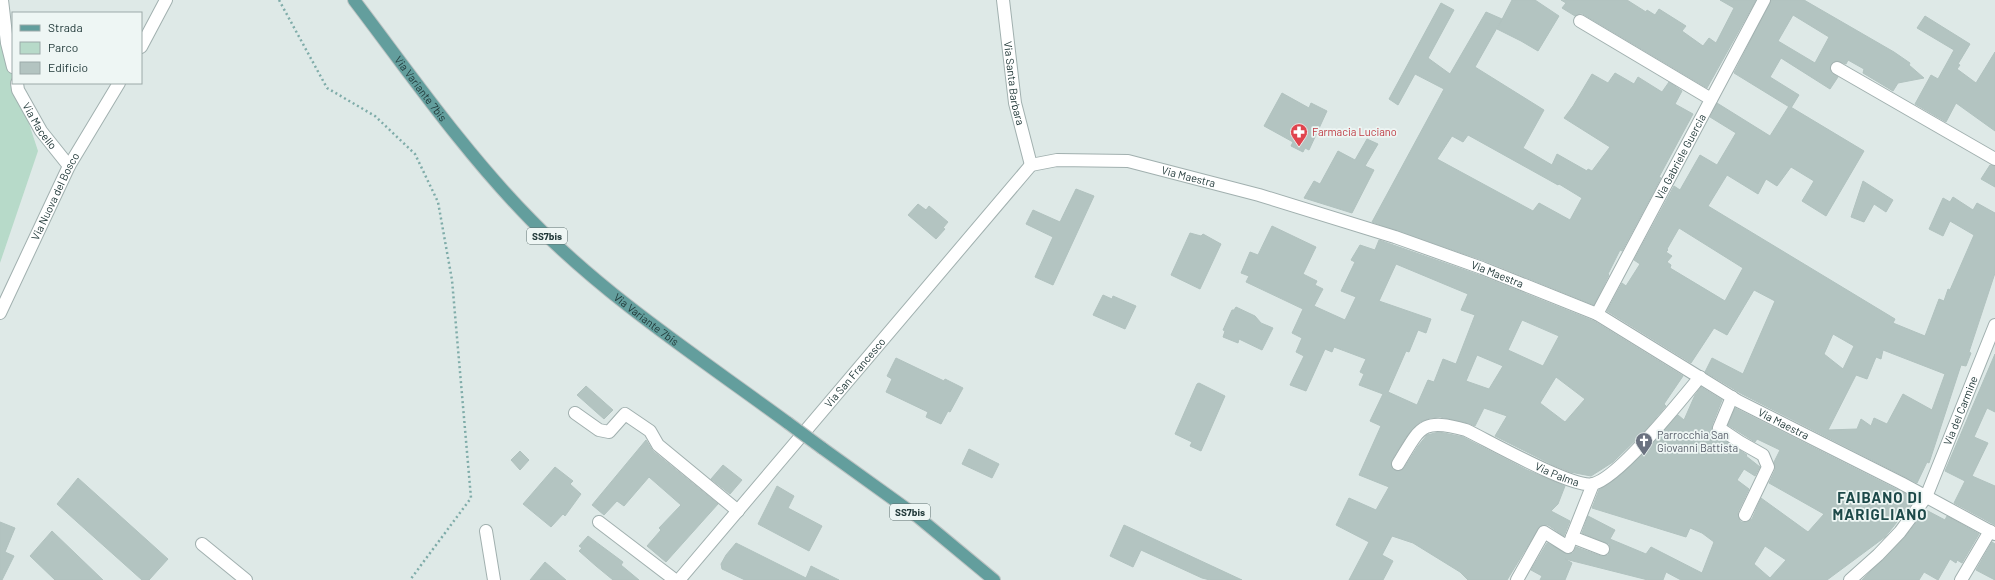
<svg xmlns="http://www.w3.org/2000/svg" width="1995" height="580" font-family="Barlow,sans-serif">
<rect width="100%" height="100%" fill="#dee9e7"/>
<path fill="#b7dac9" d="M0,0l13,58v25l5,7 20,61 -38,112z"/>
<path fill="#b3c4c1" stroke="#b1c2bf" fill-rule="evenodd" d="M1512,0h23l24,16 -21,35 -17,-10 -24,-12z
M1561,0h66l19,12 1,-2 8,5 4,-6 27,17 -4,5 21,15 6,-8 7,5 18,-35 -14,-8h36l-49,88 -126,-75 -6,3 -13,-8 4,-5z
M1771,0h33l90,52 16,11 -1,2 15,13 -26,5 -5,8 -30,-18 1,-4 -16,-9 -2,4 -9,-3 -4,1 -3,6 1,4 7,5 -8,12 -49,-31 -11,19 29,18 -8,13 -57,-35zM1793,15l36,22 -14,26 -37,-22z
M1441,3l13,7 -26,48 22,16 36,-62 16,7 -27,48 69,43 -21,38 29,17 5,-11 30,17 1,-2 4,2 18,-24 -46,-29 9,-12 19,-32 16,9 7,-10 19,11 4,-7 24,15 7,-10 13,9 -7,13 18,10 -34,63 2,1 -39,73 -2,-1 -12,24 1,1 -15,30 -109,-44 -113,-39 72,-133 -29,-15 -17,31 -9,-6zM1468,135l90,50 1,-1 23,14 -12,22 -31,-17 -6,8 -96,-52 15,-23 11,6z
M1925,16l45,28 -12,20 2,1 -3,4 19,14 19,-31v79l-39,-28 -10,19 -31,-18 16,-29 7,4 16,-29 -37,-22z
M1282,93l27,15 2,-5 16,8 -18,39 -4,-2 -2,4 -12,-6 2,-4 -29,-16z
M1717,103l53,33 19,-30 75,45 -38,65 -24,-15 12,-20 -23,-14 -14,19 -11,-7 -8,15 -31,-19 -19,31 187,113 -2,4 32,13 14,-37 5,2 4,-12 2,1 24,-55 -24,-14 -7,15 -14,-7 14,-31 7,4 3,-5 20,13 4,-7 18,10v60l-26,79 2,1 -5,13 -5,-1 -32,98 -2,-1 -10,21 -175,-89 -37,-22 7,-14 31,16 32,-73 -21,-11 -27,45 -13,-7 -23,35 -84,-52 15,-28 4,3 14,-22 -6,-4 40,-74 6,4 20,-35 17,10 19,-32 -26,-16zM1679,228l64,40 -18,33 -55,-33 1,-3 -4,-3 5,-6 -6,-4 2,-2 -1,-1zM1833,334l21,12 -11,23 -19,-15zM1883,350l62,24 -13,36 -29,-16 -16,30 -13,-6 -3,8 -10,-7 -4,10 -29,1 28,-55 11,4 9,-22 5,2z
M1367,139l11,5 -13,22 9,4 -22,43 -48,-15 10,-17 6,3 18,-33 17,9z
M1990,165l5,1v21l-14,-8z
M1863,181l30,19 -7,12 -12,-8 -10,18 -13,-5z
M1076,189l18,7 -41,89 -18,-8 18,-40 -27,-13 7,-14 27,12z
M918,204l8,6 3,-4 19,16 -5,6 2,1 -9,10 -28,-24z
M1272,226l44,21 -13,27 14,7 -2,4 8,4 -9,17 31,14 11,-23 -15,-6 14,-29 -4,-2 9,-15 15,5 4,-10 100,35 115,46 89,55 -19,28 2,2 -22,26 -31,30 -22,14 -21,-4 -17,-7 -58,-29 12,-20 -23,-8 -9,18 -7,-3 -28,-6 -10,1 -10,4 -14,15 -14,23 -1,4 3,6 4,1 6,-3 14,-22 9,-11 12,-3 24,5 64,33 38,16 -7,18 -7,7 19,10 -6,15 -16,-11 -8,1 -33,54h-39l-8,-8 -47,-29 -21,-7 -10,19 11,6 -10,19h-34l20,-38 -33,-17 13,-27 27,12 13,-23 -30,-12 22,-49 -11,-5 13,-27 -24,-9 5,-11 -4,-2 6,-13 -32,-12 -2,5 -7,-3 -19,42 -16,-6 14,-29 -8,-4 6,-14 -10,-5 11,-24 -57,-27 3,-6 -8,-3 9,-21 8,3zM1396,264l72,30 -7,16 14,5 -19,49 -13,-5 -9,23 -6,-2 -11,25 -29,-13 18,-41 3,1 9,-22 8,3 5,-14 -52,-18zM1522,320l37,16 -16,30 -35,-16zM1477,355l26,11 -14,23 -23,-8zM1556,377l29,22 -20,23 -25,-19z
M1190,233l11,3 2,-2 18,10 -21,45 -29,-14z
M1103,295l9,4 1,-3 23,10 -11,23 -32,-14z
M1236,307l19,9 6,7 12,5 -11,22 -23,-11 -1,4 -15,-6 2,-6 -2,-1 9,-20h2z
M1995,354v58l-8,-4 -13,29 14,6 -16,33 23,10v39l-41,-22 11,-22 -20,-10z
M896,358l48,23 1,-2 18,9 -13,24 -2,-1 -7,13 -15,-7 2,-5 -42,-20 6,-13 -5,-3z
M1199,383l26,13 -24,55 -11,-5 2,-4 -17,-8 22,-50z
M586,386l27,24 -9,9 -27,-24z
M1701,387l21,13 -10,25 1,7 34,23 -1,1 14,11 -5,9 -11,-7 -7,11 12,9 -11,23 1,7 2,3h5l6,-3 9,-21 47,34 16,-18 -55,-31 6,-13 -1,-8 6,-12 -23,-11 -2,3 -27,-17 7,-17 163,82 12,6 1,2 -1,2 3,2 -28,35 -58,43h-146l-15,-8 -3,8h-15l-83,-21 7,4 -7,17h-25l2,-4 -11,-6 16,-27 21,11 5,-1 3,-6 25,9 7,-1 2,-7 -1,-4 -27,-11 6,-17 27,14 -5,9 36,15 5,-7 51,26 12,-31 -12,-9 -12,-5 -4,9 -94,-29 7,-18 24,-17 55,-58 6,5 11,-25zM1765,546l21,14 -16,18 -16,-14z
M646,440l7,11 65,53 -52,58 -19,-16 14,-16 -2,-2 22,-23 -32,-28 -25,29 -7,-5 -13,14 -12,-10z
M969,449l30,15 -7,14 -30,-14z
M520,451l9,9 -9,10 -9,-10z
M723,465l19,15 -12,14 -19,-15z
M555,467l18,14 -3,3 11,10 -16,22 -2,-2 -12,13 -28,-23z
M78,478l90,81 -19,21h-7l-85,-76z
M777,486l17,10 -6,12 34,18 -13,25 -51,-27z
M1926,510l19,10 2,-4 32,18 -17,29 -5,-3 -1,3 -6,-4 -12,21 -14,-8 -5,8h-57l43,-43z
M0,522l15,6 -10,24 9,4 -12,24h-2z
M1124,525l32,15 86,40h-32l-8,-2 -61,-28 -8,17 -23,-11z
M52,531l51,49h-48l-25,-24z
M588,536l35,26 -2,3 18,15h-26l-17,-14 -17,-15 3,-3 -3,-2z
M1992,542l3,2v36l-19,-10z
M736,543l70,35 5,-12 28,14h-94l-23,-11 -1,-5 5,-9z
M545,562l21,18h-36z"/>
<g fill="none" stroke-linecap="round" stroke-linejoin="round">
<g stroke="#a1b0af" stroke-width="14">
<g id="minor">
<path d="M2,0l5,43 6,24"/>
<path id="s1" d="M1003,0l12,103 16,62"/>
<path d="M1580,21l131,78"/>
<path d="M141,47l25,-47"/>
<path d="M1837,68l158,91"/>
<path id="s2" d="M17,83l1,7 23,41 28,35"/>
<path id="s3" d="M1031,165l26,-5 71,1 131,34 136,42 87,31 115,46 141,87 163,82 94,51"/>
<path id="s4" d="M0,313l69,-147 50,-83"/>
<path id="s5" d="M1597,314l167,-314"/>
<path d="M1732,397l-13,31 21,14 23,13 5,12 -23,48"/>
<path d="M575,413l24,17 10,2 16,-18 25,17 8,14 80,66"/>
<path id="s6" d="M1398,464c22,-36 23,-47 68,-34 23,11 107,59 127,54 26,-6 88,-84 107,-107"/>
<path d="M599,522l76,58"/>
<path d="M486,531l8,49"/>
<path d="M1572,537l31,12"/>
<path d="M202,544l44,36"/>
<path id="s7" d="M679,580l352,-415"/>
<path d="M1517,580l27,-48 24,15 25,-63"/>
<path id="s8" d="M1850,580l28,-25 22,-23 26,-35 69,-172"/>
<path d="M1961,580l29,-49"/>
</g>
</g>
<g stroke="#bcc3c3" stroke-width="14">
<g id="major">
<path id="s9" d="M354,0c57,75 111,153 177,220 76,78 170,139 257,203"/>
<path d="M822,448l96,69 76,63"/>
</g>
</g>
<path stroke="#7faca9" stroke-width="2.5" stroke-dasharray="2 3" stroke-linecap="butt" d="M279,0l48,88 48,28 40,38 23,48 14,78 19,218 -61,82"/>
<use href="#minor" stroke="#fff" stroke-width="12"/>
<use href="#major" stroke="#639e9d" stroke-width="12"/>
<g stroke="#bcc3c3" stroke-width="14" stroke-linecap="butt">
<path id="major-bridge" d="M788,423l34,25"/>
</g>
<use href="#major-bridge" stroke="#639e9d" stroke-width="12"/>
</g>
<defs>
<g id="pharmacy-pin" transform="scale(0.9)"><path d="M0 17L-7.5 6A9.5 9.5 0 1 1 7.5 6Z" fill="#e0444e" stroke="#eef6f4"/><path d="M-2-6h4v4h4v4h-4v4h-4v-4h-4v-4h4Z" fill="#fff"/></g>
<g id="church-pin" transform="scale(0.9)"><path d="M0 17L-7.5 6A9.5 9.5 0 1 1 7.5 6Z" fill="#6b7280" stroke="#eef6f4"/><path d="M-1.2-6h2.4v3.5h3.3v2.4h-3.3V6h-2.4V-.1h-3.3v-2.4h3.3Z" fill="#fff"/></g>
</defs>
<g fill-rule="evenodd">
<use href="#pharmacy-pin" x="1299" y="132"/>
<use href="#church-pin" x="1644" y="441"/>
</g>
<g text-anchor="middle" stroke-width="3.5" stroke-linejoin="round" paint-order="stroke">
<g fill="#eef6f4" stroke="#5e7170" stroke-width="1">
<rect x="527" y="228" width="40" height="16" rx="3"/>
<rect x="890" y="504" width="40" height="16" rx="3"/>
</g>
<g font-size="10" font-weight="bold" fill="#203838">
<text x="547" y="240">SS7bis</text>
<text x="910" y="516">SS7bis</text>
</g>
<g font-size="11" fill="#203838" stroke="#eef6f4">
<text dy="4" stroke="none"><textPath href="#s1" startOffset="84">Via Santa Barbara</textPath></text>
<text dy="4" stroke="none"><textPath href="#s9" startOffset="111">Via Variante 7bis</textPath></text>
<text dy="4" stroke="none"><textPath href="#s2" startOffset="49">Via Macello</textPath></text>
<text dy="4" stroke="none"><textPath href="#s5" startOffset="178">Via Gabriele Guercia</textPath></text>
<text dy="4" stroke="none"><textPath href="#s3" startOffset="160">Via Maestra</textPath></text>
<text dy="4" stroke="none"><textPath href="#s4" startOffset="129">Via Nuova del Bosco</textPath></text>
<text dy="4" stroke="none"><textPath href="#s3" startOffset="484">Via Maestra</textPath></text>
<text dy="4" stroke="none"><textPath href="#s9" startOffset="435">Via Variante 7bis</textPath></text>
<text dy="4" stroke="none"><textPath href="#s7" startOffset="272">Via San Francesco</textPath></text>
<text dy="4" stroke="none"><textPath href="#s8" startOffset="206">Via del Carmine</textPath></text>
<text dy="4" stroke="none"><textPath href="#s3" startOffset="808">Via Maestra</textPath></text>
<text dy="4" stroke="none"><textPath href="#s6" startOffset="189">Via Palma</textPath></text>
</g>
<g font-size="11" fill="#be3a42" stroke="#eef6f4" text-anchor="start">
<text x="1312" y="136">Farmacia Luciano</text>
</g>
<g font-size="11" fill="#5b616d" stroke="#eef6f4" text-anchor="start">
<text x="1657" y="439">Parrocchia San<tspan x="1657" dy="13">Giovanni Battista</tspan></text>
</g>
<g font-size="15" font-weight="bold" letter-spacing="1" fill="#1d4949" stroke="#eef6f4">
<text x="1880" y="503">FAIBANO DI<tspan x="1880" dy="17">MARIGLIANO</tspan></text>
</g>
</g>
<rect x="12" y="12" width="130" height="72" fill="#eef6f4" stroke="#9caaa9"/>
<rect x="20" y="25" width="20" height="6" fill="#639e9d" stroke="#9caaa9"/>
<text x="48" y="32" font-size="12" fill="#203838">Strada</text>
<rect x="20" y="42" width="20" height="12" fill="#b7dac9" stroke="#9caaa9"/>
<text x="48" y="52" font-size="12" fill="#203838">Parco</text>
<rect x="20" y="62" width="20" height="12" fill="#b3c4c1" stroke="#9caaa9"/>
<text x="48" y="72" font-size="12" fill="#203838">Edificio</text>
</svg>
